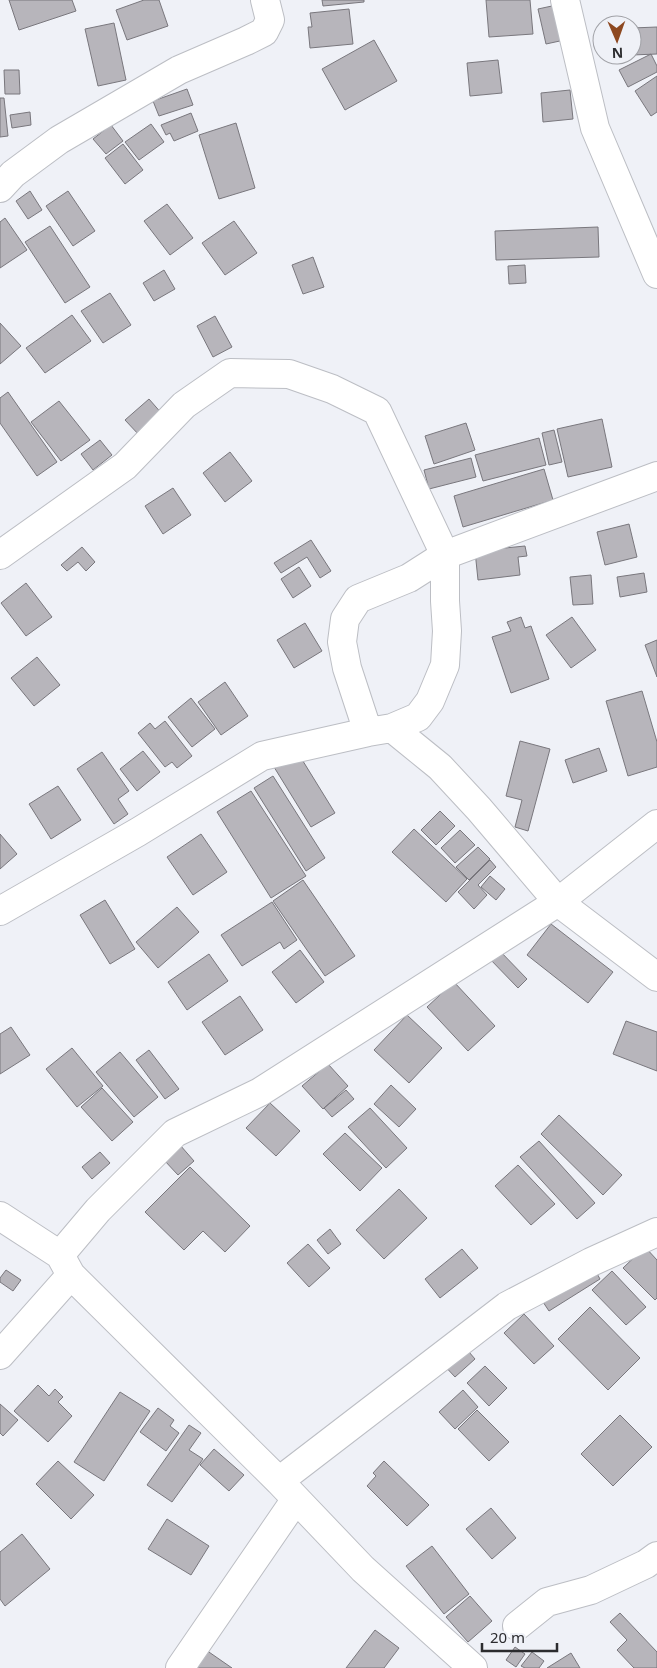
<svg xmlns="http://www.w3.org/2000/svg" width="657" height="1668" font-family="'Noto Sans',sans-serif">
<rect width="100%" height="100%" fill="#eff1f7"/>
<path fill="#b7b5bb" stroke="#79777d" d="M9,0h63l4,11 -57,19z
M144,0h15l9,26 -41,14 -11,-30z
M322,0h42v2l-41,4z
M486,0h44l3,34 -44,3z
M561,4l8,35 -23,5 -8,-35z
M349,9l4,35 -43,4 -2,-21h4l-2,-14z
M114,23l12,57 -28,6 -13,-57z
M657,27v27l-25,1v-27z
M374,40l23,41 -52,29 -23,-41z
M651,54l6,12v6l-29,15 -9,-17z
M498,60l4,33 -32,3 -3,-33z
M4,70h15l1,24h-15z
M657,76v36l-6,4 -16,-25z
M187,89l6,16 -34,11 -6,-15z
M570,90l3,29 -30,3 -2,-29z
M0,98h4l4,38 -8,1z
M30,112l1,13 -19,3 -2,-13z
M191,113l7,18 -24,10 -4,-8 -4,2 -5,-10z
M236,123l19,65 -36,11 -20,-64z
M151,124l13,18 -25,18 -14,-18z
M111,125l12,16 -17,13 -13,-15z
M123,144l20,26 -18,14 -20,-26z
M30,191l12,19 -14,9 -12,-18z
M68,191l27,40 -22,15 -27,-40z
M167,204l26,34 -23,17 -26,-34z
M5,218l22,32 -27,18v-46z
M234,221l23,32 -32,22 -23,-32z
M50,226l40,61 -25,16 -40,-61z
M598,227l1,30 -103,3 -1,-29z
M313,257l11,30 -21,7 -11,-29z
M525,265l1,18 -17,1 -1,-18z
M164,270l11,19 -21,12 -11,-18z
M110,293l21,32 -28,18 -22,-32z
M72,315l19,26 -46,32 -19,-25z
M215,316l17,31 -19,10 -16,-31z
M0,323l21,23 -21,18z
M8,392l49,70 -20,14 -37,-53v-25z
M149,399l14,16 -23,21 -15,-16z
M59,401l31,39 -29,21 -30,-39z
M602,419l10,48 -44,10 -11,-48z
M466,423l9,27 -41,14 -9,-28z
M554,430l8,32 -13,3 -7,-32z
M539,438l7,27 -63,16 -8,-26z
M100,440l12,15 -19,15 -12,-16z
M230,452l22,29 -27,21 -22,-29z
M471,458l5,19 -47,12 -5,-19z
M544,469l9,31 -90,27 -9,-31z
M173,488l18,27 -28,19 -18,-28z
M629,524l8,33 -32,8 -8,-33z
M311,540l20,31 -11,7 -13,-21 -26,16 -7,-10z
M525,546l2,10 -9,1 2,18 -42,5 -3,-29z
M82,547l13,15 -9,9 -8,-9 -11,9 -6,-6z
M299,567l12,19 -18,12 -12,-19z
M644,573l3,19 -27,5 -3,-20z
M591,575l2,29 -20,1 -3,-28z
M26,583l26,34 -26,19 -25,-33z
M521,617l4,11 6,-2 18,53 -38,14 -19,-56 19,-6 -4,-9z
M572,617l24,33 -25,18 -25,-33z
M305,623l17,28 -28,17 -17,-28z
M657,640v37l-12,-32z
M37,657l23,28 -26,21 -23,-28z
M225,682l23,34 -27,19 -23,-33z
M642,691l15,51v25l-29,9 -22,-75z
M191,698l24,31 -23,18 -24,-30z
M165,721l27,35 -15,12 -5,-6 -7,5 -27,-34 12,-10 5,6z
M520,741l30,8 -22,82 -13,-4 7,-27 -16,-4z
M599,748l8,23 -34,12 -8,-23z
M143,751l17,21 -23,19 -17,-22z
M102,752l27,39 -11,8 10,15 -14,10 -37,-55z
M298,753l37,60 -24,14 -37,-60z
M273,776l52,82 -19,13 -52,-83z
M58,786l23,34 -30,19 -22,-35z
M251,791l55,85 -35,22 -54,-86z
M440,811l15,15 -19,19 -15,-15z
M414,829l53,50 -21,23 -54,-50z
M460,830l15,15 -20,18 -14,-15z
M0,834l17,20 -17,15z
M201,834l26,38 -34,23 -26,-38z
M478,847l12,12 -21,21 -13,-13z
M490,860l6,7 -18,18 9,10 -13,14 -16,-17z
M490,876l15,13 -9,11 -15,-13z
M303,880l52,76 -30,20 -52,-75z
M105,900l30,49 -25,15 -30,-49z
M272,902l25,38 -13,9 -4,-7 -38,24 -21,-31z
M177,907l22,25 -41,36 -22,-26z
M551,924l62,48 -25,31 -61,-48z
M497,948l30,31 -9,9 -30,-31z
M300,950l24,32 -28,21 -24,-31z
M209,954l19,27 -41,29 -19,-28z
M454,982l41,44 -27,25 -41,-44z
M240,996l23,34 -38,25 -23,-33z
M407,1015l35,33 -33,35 -35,-33z
M626,1021l31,11v39l-44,-17z
M11,1027l19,28 -30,19v-40z
M72,1048l31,38 -26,21 -31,-38z
M149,1050l30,39 -14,10 -29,-39z
M120,1052l38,45 -24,20 -38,-45z
M328,1064l20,22 -25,23 -21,-23z
M391,1085l25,24 -17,18 -25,-23z
M102,1088l31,34 -21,19 -31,-34z
M346,1090l8,9 -22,18 -8,-9z
M270,1103l30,28 -24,25 -30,-28z
M370,1108l37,40 -21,20 -38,-41z
M559,1115l63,60 -19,20 -62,-61z
M345,1133l37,35 -22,23 -37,-37z
M539,1141l56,62 -18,16 -57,-62z
M180,1145l14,16 -16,14 -14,-15z
M100,1152l10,11 -18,16 -10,-12z
M518,1165l37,39 -24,21 -36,-39z
M190,1167l60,59 -25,26 -22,-21 -19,19 -39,-38z
M399,1189l28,29 -43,41 -28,-29z
M330,1229l11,15 -13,10 -11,-14z
M308,1244l22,24 -21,19 -22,-24z
M645,1247l12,13v38l-2,2 -32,-32z
M462,1249l16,19 -38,30 -15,-19z
M591,1263l9,16 -51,32 -10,-15z
M6,1270l15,10 -8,11 -13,-9v-4z
M612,1271l34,36 -20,18 -34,-35z
M590,1307l50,51 -32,32 -50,-51z
M524,1314l30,32 -20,18 -30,-31z
M463,1345l12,14 -20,18 -13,-14z
M485,1366l22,22 -18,18 -22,-23z
M38,1385l11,11 6,-7 8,8 -5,5 14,14 -24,26 -34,-31z
M463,1390l15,17 -23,22 -16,-17z
M120,1392l30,19 -46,70 -30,-19z
M0,1404l18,16 -15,16 -3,-3z
M158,1408l16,12 -4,6 9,7 -13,18 -26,-19z
M477,1410l32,32 -20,19 -31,-32z
M620,1415l32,32 -39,39 -32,-32z
M189,1425l12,8 -12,17 14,9 -31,43 -25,-17z
M214,1449l30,26 -15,16 -29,-26z
M58,1461l36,34 -23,24 -35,-35z
M384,1461l45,44 -22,21 -40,-40 9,-10 -3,-3z
M491,1508l25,30 -24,21 -26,-30z
M167,1519l42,27 -18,29 -43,-26z
M22,1534l28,35 -45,37 -5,-7v-47z
M432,1546l37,48 -25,20 -38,-48z
M470,1596l22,25 -24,21 -22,-25z
M620,1613l37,39v16h-23l-17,-18 10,-10 -17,-18z
M375,1630l24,18 -15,20h-38z
M515,1647l10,7 -9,13 -10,-7z
M206,1650l26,18h-39z
M532,1652l12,9 -5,7h-14l-4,-2z
M571,1653l9,15h-33z"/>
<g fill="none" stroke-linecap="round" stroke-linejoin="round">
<g stroke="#bcbec4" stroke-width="30">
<path id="street" d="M565,0l30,128 62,146
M0,188l13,-14 46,-34 120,-70 67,-29 18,-9 6,-12 -5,-20
M0,555l125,-89 59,-61 46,-32 59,1 43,15 45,22 68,144 212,-79
M368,732l-21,-64 -5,-26 3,-23 13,-20 51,-21 36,-23v46l2,30 -2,34 -15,36 -12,16 -26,11
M0,911l138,-79 124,-76 106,-24 24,-4 48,39 39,42 79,93 99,75
M0,1216l60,39 11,20 -71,80
M60,1255l38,-45 77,-77 85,-41 298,-190 99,-78
M71,1275l208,206 84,88 110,99
M279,1481l228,-175 84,-44 66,-30
M517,1626l30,-24 44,-12 55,-26 11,-8
M180,1668l116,-169"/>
</g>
<use href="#street" stroke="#fff" stroke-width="28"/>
</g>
<g transform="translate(617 40) rotate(178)"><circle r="24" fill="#eff1f7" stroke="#a1a2a7"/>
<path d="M0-4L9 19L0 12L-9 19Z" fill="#8d4820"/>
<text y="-8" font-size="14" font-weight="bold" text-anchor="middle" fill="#2c2c2f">N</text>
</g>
<path d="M482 1643v8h75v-8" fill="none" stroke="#2c2c2f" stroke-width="2.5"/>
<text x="490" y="1643" font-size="15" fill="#2c2c2f" stroke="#eff1f7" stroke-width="4" paint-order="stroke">20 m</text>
</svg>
